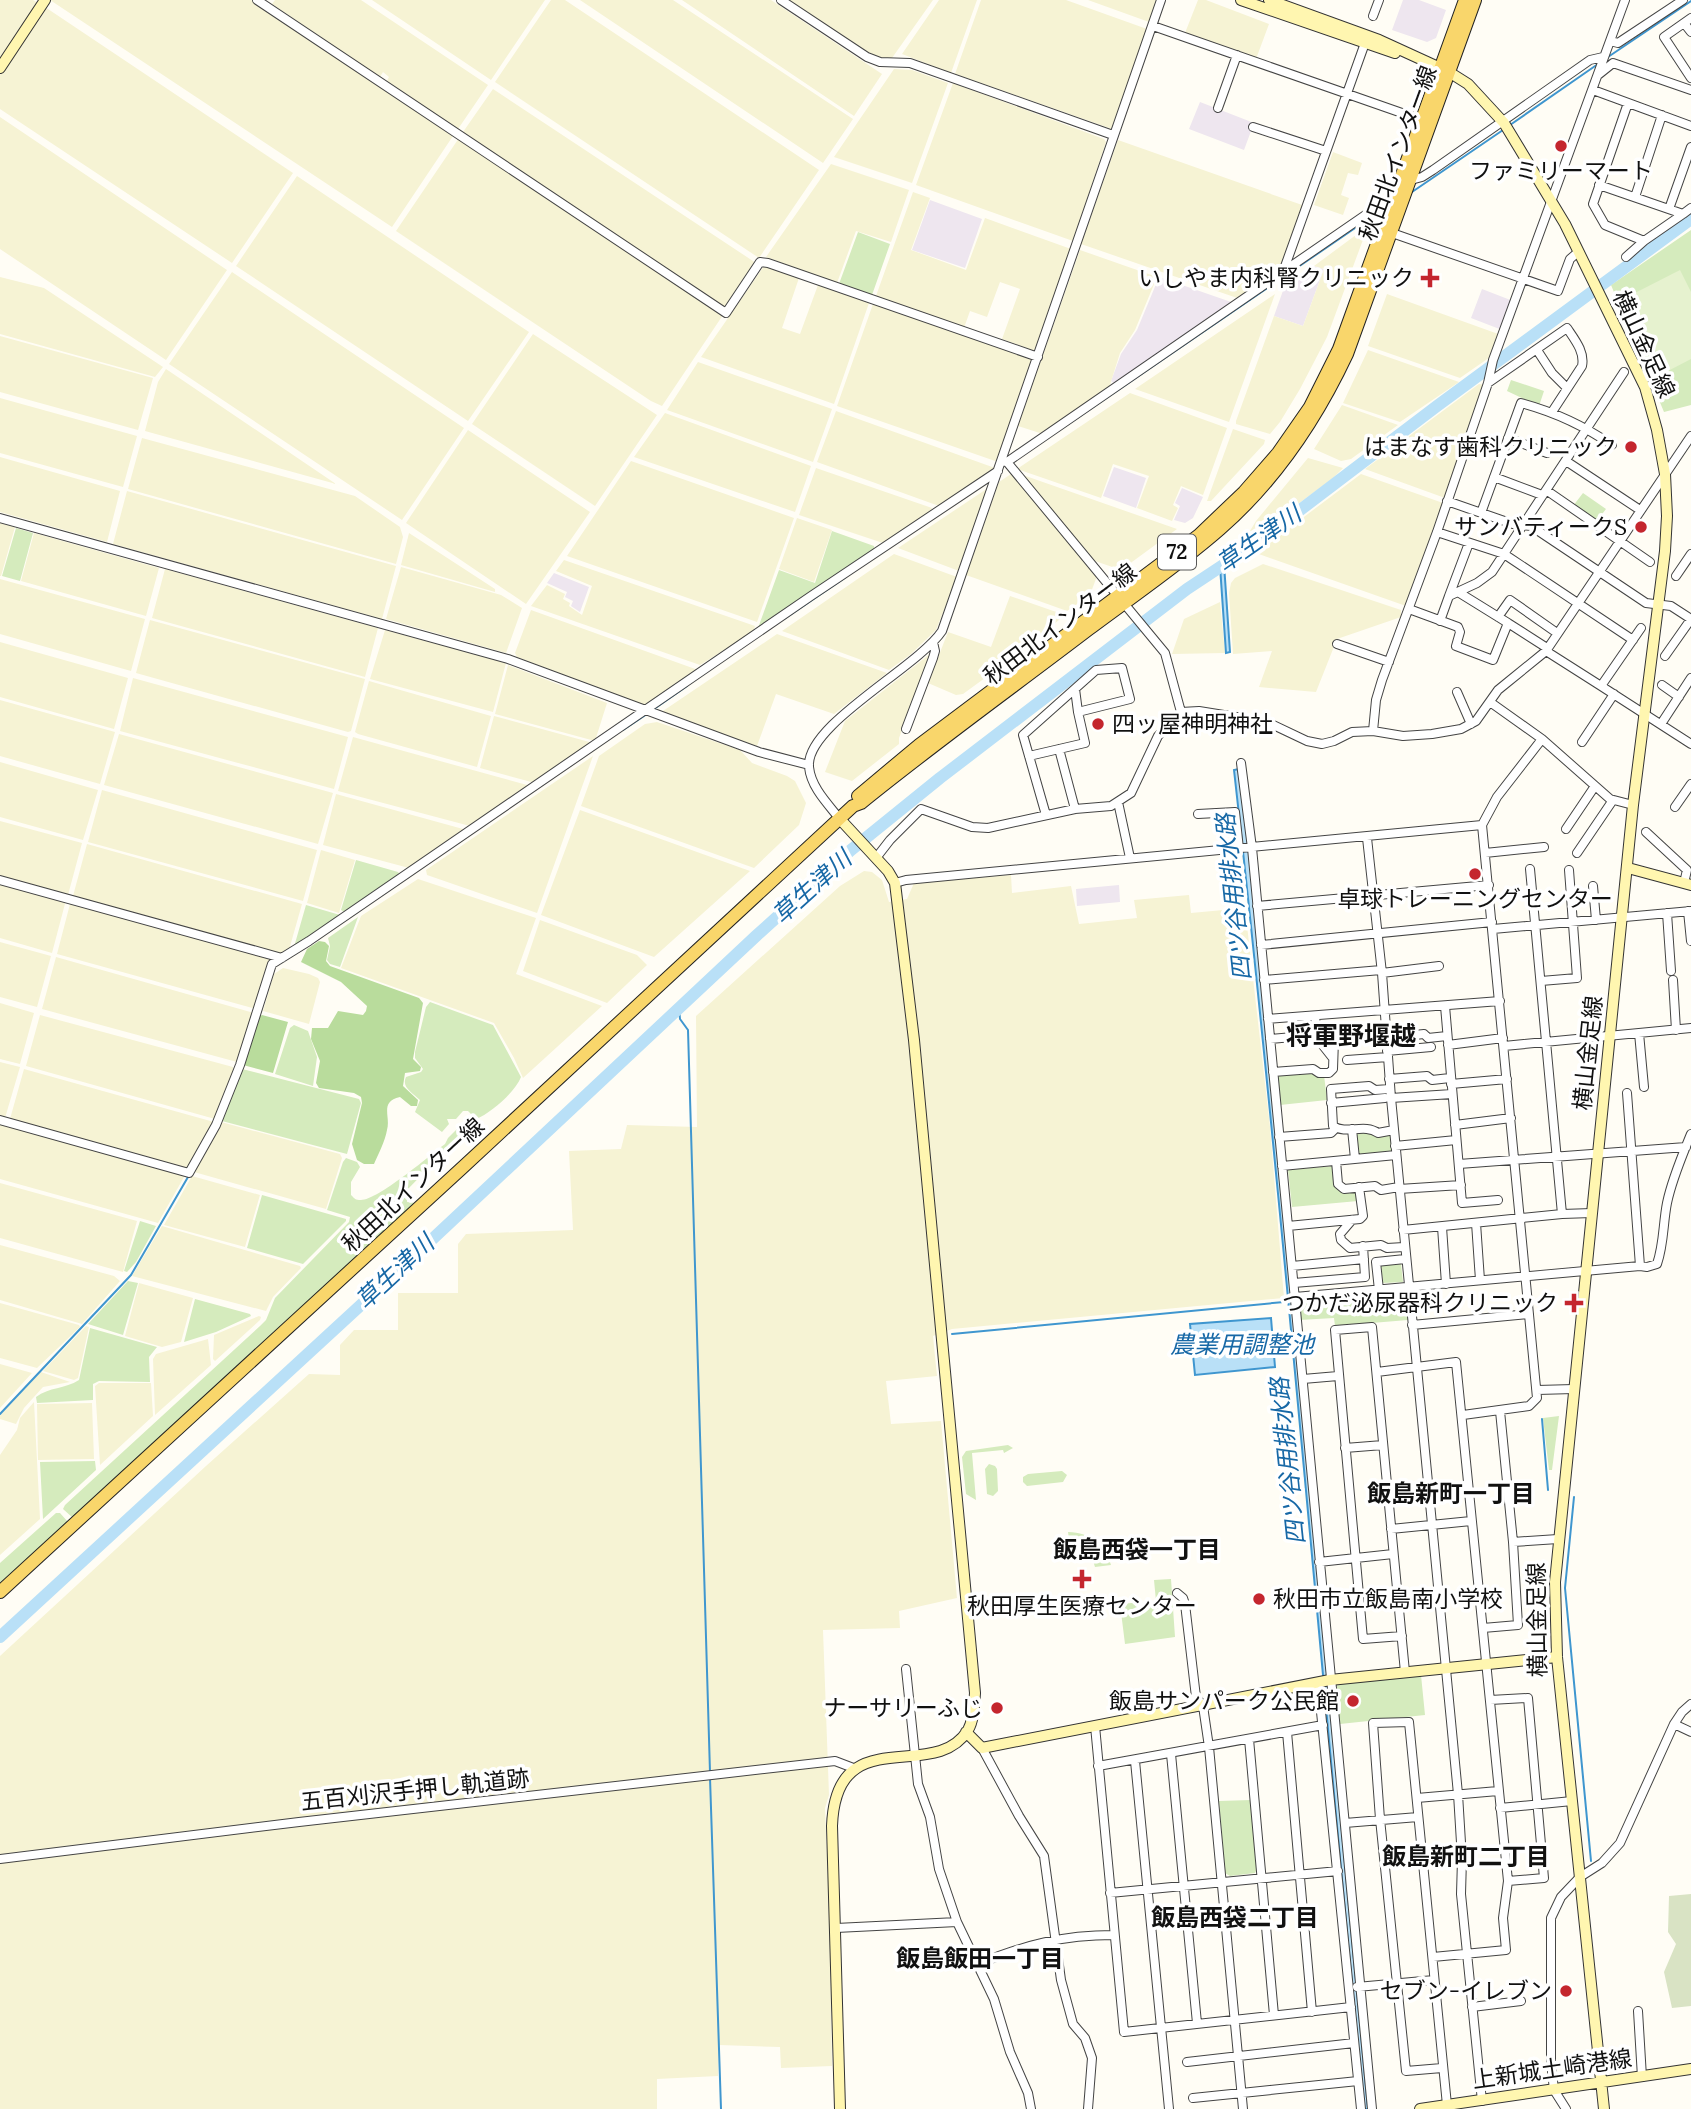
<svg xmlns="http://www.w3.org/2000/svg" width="1691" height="2109" font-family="Lora,'Noto Sans JP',serif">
<rect width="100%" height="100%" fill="#fffdf5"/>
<path fill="#eee6ef" d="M1403,0h16l27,10 -10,28 -9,4 -35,-12z
M1200,102l54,21 -10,27 -55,-21z
M930,200l52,19 -17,49 -53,-18z
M1314,266l10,3 -21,57 -29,-10 11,-31z
M1159,277l75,26 -119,81 -4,-3 10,-27 16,-24z
M1482,289l31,12 -11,29 -31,-12z
M1114,467l32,11 -10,30 -33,-12z
M1182,488l21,9 -10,21 -8,5 -11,-3 6,-14 -5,-3z
M554,573l35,14 -9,25 -9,-6 2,-5 -8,-4 2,-5 -20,-9z
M1119,885l1,17 -43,4 -1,-17z"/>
<path fill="#f6f3d4" d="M0,0h33l5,3 -38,58z
M50,0h201l202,136 -61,91z
M275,0h86l127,85 -30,44 -71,-48 2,-4 -6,-5 -3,5 -108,-73z
M372,0h173l-54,80z
M551,0h14l254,170 -60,88 -264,-176z
M580,0h93l180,119 -30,44z
M682,0h89l111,74 -28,42z
M789,0h144l-41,58h-12l-18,-9z
M939,0h38l-26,73 -49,-19z
M981,0h85l81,29 -35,100 -157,-55z
M1088,0h68l-7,22z
M1198,0h8l63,24 -13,35 -71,-26z
M45,7l248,166 -61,90 -232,-154v-34z
M894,69l18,1 36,13 -36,100 -78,-26z
M953,83l151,56 2,3 -33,99 -157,-56z
M493,89l263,174 -30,45 -263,-176z
M0,117l227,153 -61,90 -166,-111z
M459,138l264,177 -61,91 -11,-5 -255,-170z
M1118,140l187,66 -23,62 -42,31 -159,-55z
M1333,152l29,11 -4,12 -10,-2 -7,22 8,3 -6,17 -29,-10z
M831,164l78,26 -18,52 -35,-11 -19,52 -71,-26z
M297,176l232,156 -61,89 -232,-155z
M913,192l17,6 -19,52 55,20 19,-52 86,31 -36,102 -33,-12 18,-50 -20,-7 -13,35 -17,-6 -6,17 -88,-32z
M1360,232l4,5 -37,100 -27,52 -20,33 -10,12 -34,-10v-3l38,-105 29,10 21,-57 -10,-3z
M1080,250l77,27 -22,53 -15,23 -11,35 -66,46 -25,-8z
M764,266l35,12 -17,50 18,6 18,-49 51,18 -35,101 -133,-47z
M232,272l232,156 -62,92 -233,-156z
M0,277l44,11 119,79 -8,10 -155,-43z
M1275,294l-46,128 -94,-33z
M1387,294l114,41 -8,20 -33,23 -92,-32z
M873,304l160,56 -35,102 -161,-56z
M533,334l124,81 -62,91 -123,-82z
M0,336l153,42 -15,52 -138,-38z
M1368,350l91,32 -59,40 -57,-19z
M698,362l134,47 -19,53 -146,-52z
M166,369l170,115 -191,-53 13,-49z
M1479,384l6,1 -40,113 -80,-29z
M1130,393l97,35 -24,67 -22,-9 -8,19 5,3 -6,13 -35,-13 12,-32 -36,-12 -12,34 -84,-29z
M0,398l137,38 -14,51 -123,-34z
M1342,405l56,20 -47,34 -10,2 -27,-12z
M836,411l159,57 -1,3 -55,35 -122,-44z
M665,413l146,53 -16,46 -161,-55z
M1233,429l32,11 -1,4 -53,57h-4z
M468,430l122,82 -64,92 -120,-81z
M142,438l213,58 45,31 3,10 -7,27 -268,-75z
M0,457l120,34 -13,51 -107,-30z
M1308,458l35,10 -11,11 -86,63 -1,-3 11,-18z
M631,461l163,57 -37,104 -190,-66z
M816,468l116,40 -3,7 -46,28 -84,-28z
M1011,474l86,102 -7,19 -23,16 -101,-36 33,-93z
M1020,474l157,55 -56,41 -26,-9z
M1361,474l82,29 -37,103 -150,-53z
M988,488l-29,83 -61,-23z
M127,491l269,75 -14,53 -269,-75z
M797,518l35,12 -18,52 -35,-13z
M0,523l15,4 -14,49h-1z
M34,533l125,35 -13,48 -125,-35z
M409,533l86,56v3l-94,-27z
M894,554l63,23 -21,53 -25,24 -22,16 -107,-39z
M564,560l191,66 -2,6 -53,33 -169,-59 16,-21 18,9 -2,5 7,4 -1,3 13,9 10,-29 -36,-15z
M1263,564l138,46v7l-64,22 -21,53 -57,-5 13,-36 -39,3 -4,-61 2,-10 4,-5z
M401,567l100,28 21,13 -16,45 -120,-34z
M165,569l213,59 -13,49 -213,-59z
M0,579l145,40 -14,52 -131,-37z
M1010,596l55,19 -54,44 -48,35 -7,1 -28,-12 20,-51 43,15z
M1220,602l5,51 -53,1 12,-35z
M531,610l167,60 -54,36 -127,-49 -2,-4z
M150,620l215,59 -14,52 -3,1 -212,-59z
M385,630l121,33 -13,49 -123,-33z
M777,634l110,39 -53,41 -58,-20 -19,52 -97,-33z
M0,642l128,36 -14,51 -114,-32z
M931,653l-32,85v6l-47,37 -27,-9 20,-51z
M508,665l99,38 -12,38 -100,-27z
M133,678l215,59 -14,52 -214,-58z
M369,681l122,35 -14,51 -119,-33 -3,-2z
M0,700l115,32 -15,52 -100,-28z
M494,716l99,27 -58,40 -55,-15z
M657,722l83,28 12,13 35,13 8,5 11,22 -7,22 -45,43 -173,-62 18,-50 46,-32z
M119,734l214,59 -15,51 -214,-59z
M353,737l174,48v2l-57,39 -132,-35z
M593,756l-56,157 -110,-38 -1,-5z
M0,762l98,28 -15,50 -83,-23z
M102,790l215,60 -14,51 -215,-59z
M336,794l127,35 -1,4 -53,35 -86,-23z
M580,810l170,61 -96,86 -113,-42z
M0,821l82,22 -14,52 -68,-19z
M87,844l215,60 -13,46 -7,5 -209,-59z
M321,850l34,10 -16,53 -32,-10z
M864,871l8,1 10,8 7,22 18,-3 7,-16 97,-8 1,18 59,-7 8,38 58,-6 -3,-18 55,-5 2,18 54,-5 25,219 14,171 -332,31 -19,7 4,40 -51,5 5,43 50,-3 16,177 -58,13 1,17 -77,2 6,165 -4,13 5,122 2,136 -51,2 -1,-21 -61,-2 -1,31 -61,3v30h-657v-453l206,-190 103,-92 31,1v-30l14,-15h44v-37h60v-49l8,-10 107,-4 -4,-79 52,-2 6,-24 70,2 -1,-111 144,-130z
M418,879l118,39 -20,56 86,32 -79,72 -9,-20 -20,-35 -153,-55 20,-52z
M0,882l66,18 -14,53 -52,-15z
M74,901l197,57 -15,51 -199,-55 13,-50z
M540,920l97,35 10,10 -40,38 -84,-32z
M0,942l51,14 -14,51 -37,-10z
M56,957l198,56 -17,49 -195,-53z
M283,968l26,6 9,4 2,4 -11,42 -46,-13 11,-37z
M0,1003l34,10 -14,51 -20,-5z
M40,1015l193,52 1,5 -19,47 -189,-53z
M0,1062l20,5 -15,51 -5,-1z
M24,1069l190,53 -25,47 -179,-50z
M221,1122l119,32 2,4 -16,51 -132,-37z
M0,1123l184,51v3l-26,46 -158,-44z
M192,1176l68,19 -15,52 -81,-22z
M0,1183l137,38 -14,51 -123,-34z
M162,1226l138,40 1,2 -28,29 -7,14 -134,-35z
M0,1245l114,31 6,5 -38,43 -82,-24z
M139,1283l54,15 -12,44 -19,5 -37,-11z
M0,1303l79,22 1,2 -43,41 -37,-10z
M259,1316l2,1 -1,3 -45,41 -2,-2 1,-24z
M86,1326l3,1 -11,51 -4,2 -31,-9z
M208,1339l3,26 -56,50 -2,-56 3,-5z
M0,1364l32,9 -32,35z
M41,1372l29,10 -27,5 -19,21 -8,16 -16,-5v-4z
M99,1383h52l2,33 -53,49 -5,-79z
M34,1402l6,117 -40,36v-100l17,-25 3,-12z
M92,1403l2,56 -56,1 -1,-56z"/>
<path fill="#d5ebbd" d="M1691,230v175l-27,7 -53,-127z
M858,232l32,12 -18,51 -33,-11z
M1511,380l33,11 -5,15 -32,-15z
M1583,493l23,16 -10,13 -23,-16z
M16,528l17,5 -13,48 -18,-5z
M832,531l42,15v4l-116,78 21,-58 36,13z
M356,860l42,12 2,3 -54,38 -5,-3z
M306,905l34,10 -46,32z
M358,917l-18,50 -10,-3 -3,-4 3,-14 -2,-8z
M430,1002l63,23 28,52c-6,15 -30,36 -45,42l-8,-8h-5l-7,8h-9l2,5 -7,8 -27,-20 5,-12c-7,-7 -19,-13 -14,-23l15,-5 2,-3 -8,-11v-6l11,-45z
M294,1025l14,6 9,26 -4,29 -38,-12 15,-46z
M242,1069l117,30 2,4 -14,51 -125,-33z
M1312,1072l12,3 3,25 -47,5 -3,-30z
M464,1122h6v7l-4,5 -22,18 -37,38v12l9,1 -343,315 -10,-9 2,-4 195,-179 6,-6 9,-22 74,-76 1,-5 -23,-7 16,-48 3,-4 11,4 3,5 -9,15v13c4,4 4,5 10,5 17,0 68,-44 84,-56l3,-6z
M1355,1132l36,2 2,18 -35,4z
M1333,1166l2,19 22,6 1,10 -66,6 -4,-37z
M262,1195l84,24v2l-43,43 -56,-16z
M140,1221l16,5 -20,36 -9,10 -3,-1z
M1401,1264l2,18 -20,1 -2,-18z
M128,1281l10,2 -15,52 -35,-11z
M1406,1291l2,29 -73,6 -1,-8 -35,2 -2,-20z
M195,1299l55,15 1,2 -35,16 -32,10z
M90,1328l67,19 -8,10 1,25 -51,-1 -6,3v16l-56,3 -1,-6c13,-10 29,-8 43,-17z
M1559,1416l-7,54h-3l-6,-52z
M1008,1445l5,3 -9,5 -1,-3 -31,3 4,47 -10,-6 -4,-37 4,-6z
M95,1461l1,9 -53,49 -3,-57z
M989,1464l6,2 2,3 1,22 -5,5 -6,-2 -2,-25z
M1062,1471l5,4 -4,7 -36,4 -4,-4v-5l5,-3z
M56,1513h4l8,9 -68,63v-22z
M1068,1532c23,1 37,11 43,33l-16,2c-3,-13 -12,-19 -25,-21z
M1171,1579l4,58 -50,7 -5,-40 36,-3 -2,-21z
M1421,1675l4,40 -85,9 -4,-35 2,-6z
M1251,1800l6,69 -2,4 -25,3 -5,-3 -6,-72z"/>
<path fill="#b9dc9c" d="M319,941l6,1 4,4 -3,15 4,5 89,32 4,5 -10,56 8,8 -1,4 -15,2 -2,13 15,14 -1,6h-6l-11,-9c-21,5 -9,19 -13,33 -2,11 -8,23 -13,34h-10l-7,-4 -5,-16 10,-41 -1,-6 -7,-4 -35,-5 -3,-5 4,-22 -9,-22 1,-11h16l10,-17 25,4 3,-4 1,-5 -26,-24 -40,-20 6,-13z
M262,1015l26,7 -15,51 -30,-8 17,-49z"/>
<path fill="#d9e3c4" d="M1691,1894v112l-19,2 -8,-36 12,-28 -8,-12 1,-36z"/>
<path fill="#e6f2cf" d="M1680,270l11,22v67l-25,13 -37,-76z"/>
<path fill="#b9e0f7" stroke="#3f96cf" stroke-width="2" d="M1224,564l6,88 -4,1 -6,-87z
M1239,769l11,82 118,1258h-4c-44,-446 -80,-894 -130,-1339z
M1271,1318l4,49 -80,8 -5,-51z"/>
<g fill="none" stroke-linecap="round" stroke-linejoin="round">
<path stroke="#3f96cf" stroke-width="2" d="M1608,57l83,-56
M1510,125l88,-61
M1412,192l91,-62
M1058,431l322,-220
M784,619l62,-42
M654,709l33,-23
M623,730l24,-16
M679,1008l1,11 8,11 22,742
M952,1334l332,-32
M0,1414l131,-139 57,-98
M1542,1419l6,71
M1574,1497l-9,91 26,273
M710,1778l11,331"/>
<path stroke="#b9e0f7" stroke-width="12" d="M0,1637l425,-391 331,-310 95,-86 89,-72 247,-189 71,-47 179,-136 254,-187"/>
<g stroke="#444" stroke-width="10">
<path id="street" d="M257,0l469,313 34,-51 8,1 270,94
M781,0l86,57 13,5 30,1 203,72
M1373,16l6,-16
M1691,18l-27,19 27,41
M1684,23l7,9
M1153,26l269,94
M1610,41l8,2 65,-43
M1598,75l15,-12 78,27
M1593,90l98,36
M1218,108l19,-53
M1253,127l73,24
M1411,180l11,-3 11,-7 157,-110 13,-3
M1599,185l84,29 8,-6
M1635,197l27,-82
M1669,209l22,-62
M1392,233l166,58 12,-32 7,-6
M1644,241l39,-27
M1626,257l18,-16 -39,-16 -12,-21 35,-101
M1283,272l82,-229
M1537,350l15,23 15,15
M1488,383l79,-55c8,12 18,24 15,38l-30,46
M1508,438l39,15
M1002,461l5,1 367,-253 16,-1
M1566,461l74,49
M1007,462l158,191 16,59
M1494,477l48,18
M1546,490l104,72
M1447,501l66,23 18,2 115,77 25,3 20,13
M1481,513l40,-110c34,9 62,22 91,42
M0,518l508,141 251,93 50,13
M1437,532l67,22 129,86
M1469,543l-20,53 28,-13 15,-11 132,-200
M1676,576l15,-22
M1409,609l49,18 2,5 -4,14 37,14 15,-37 -50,-31
M1498,617l12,-17 47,33
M1440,621l9,-25
M1508,623l39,25
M1641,628l-40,58 90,58
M1337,644l52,18
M1546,651l55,35
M1665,656l26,-37
M1662,685l17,12
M1457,692l14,32
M1490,702l52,37 68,60 23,6
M1661,724l30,-46
M906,729l27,-71 2,-7 -2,-9
M1373,731l3,-31 6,-20 55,-148 51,-149 5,-23 132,-360
M1582,742l32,-48
M1059,749l16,60
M1029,756l56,-13 -7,-31
M1241,763l11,85 120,1261
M1118,802l12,56
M1675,807l16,-23
M1198,814l37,-2 4,37
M1046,815l-23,-80 73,-65 26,-2 8,31 -52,13 -3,-23
M839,818c-12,-15 -28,-31 -30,-51 -4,-42 108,-99 133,-136l219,-631
M1566,829l29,-43
M1646,832l41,38 -3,13
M1367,838l15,135 9,125
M1485,853l59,-6
M1577,853l36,-53
M876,858l14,-18 31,-31 51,18 16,1 87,-19 36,-3 20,-13 27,-57 23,-24 18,-1 68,11 40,19 15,3 12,-3 18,-9 21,-1 30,5 29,-2 29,-5 15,-8 22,-31 48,-39 145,-215
M1530,869l32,345 30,-1
M0,880l282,78
M895,883l11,-3 576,-55
M1593,886l3,34
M1257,906l232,-21
M1688,911l3,30
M1667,913l4,58
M1493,929l198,-18
M1261,945l231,-23
M1382,973l57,-7
M1264,980l117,-10
M1673,980l3,50
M1541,981l36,-3 -8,-108
M1445,1006l17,197 36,-3
M1315,1016l2,22 15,19
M1268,1019l232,-18
M1639,1033l5,54
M1386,1038l38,-4 4,4 19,-2
M1270,1039l46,-4
M1448,1045l55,-7
M1504,1046l187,-18
M1387,1051l44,-4
M1347,1060l41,-3
M1273,1072l40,-3 6,4h10l4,-4 1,-29 52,-5
M1389,1079l38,-3 5,4 18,-2
M1451,1084l56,-5
M1390,1089l-15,1 -6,-4 -38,3 2,37c14,9 31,-3 45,7l16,-3
M1452,1094l-61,4 67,696 4,65 -1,35 21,207
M1331,1103l54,-5
M0,1120l189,53 27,-48 24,-60 32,-101 37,-23 502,-345 187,-125
M1455,1125l56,-7
M1352,1129l3,30
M1279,1137l52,-4 5,-5
M1395,1146l61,-6
M1336,1161l2,23 6,5 31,-3 6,4 18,-3
M1459,1164l227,-17
M1282,1166l114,-11
M1399,1189l62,-4
M1352,1220l-12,14 1,6 9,8 31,-3 6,3 17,-1
M1476,1223l4,57
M1288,1226l72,-7 3,-3 -4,-29
M1442,1227l4,57
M1403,1230l159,-16
M1292,1266l72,-7
M1640,1266l7,1 10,-3c7,-20 6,-41 10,-61 5,-24 15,-47 24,-69
M1294,1283l71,-6 -2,-31
M1379,1290l-3,-28 29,-3
M1295,1297l345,-31 -13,-173
M1412,1325l117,-11
M1377,1372l79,-10 52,519 -5,37 3,32 -73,7
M1303,1379l35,-3
M1537,1390l37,-1
M1463,1415l66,-9 8,-8 -55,-573 15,-28 45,-58
M1345,1448l38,-3
M1391,1529l80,-8
M1513,1542l45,-3
M1319,1562l74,-8
M1177,1593l6,5 2,6 11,93 7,9 6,41 34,362
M1483,1628l35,-3 -5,-83 -13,-131
M1402,1636l-39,3 -28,-309 37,-3 33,345
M906,1669l12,115 12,33 9,52 18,53 37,77 16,53 18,41 3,16
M1318,1682l43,427
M1490,1700l38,-2 16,180 -36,3
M1674,1724l17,8
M1095,1726l29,306 227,-25
M1287,1732l25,280
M1249,1739l25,276
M982,1748l37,68 25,40 17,124 12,44 12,14 7,20 -4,51
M1171,1754l26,269
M1135,1761l34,348
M1098,1766l225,-41
M1417,1798l81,-7
M1500,1808l72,-7
M1345,1823l73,-6
M0,1859l299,-37 536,-61 21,8
M1110,1893l228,-22
M836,1928l121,-6
M978,1964c47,-19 84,-29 136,-29
M1357,1987l77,-7
M1472,2007l49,-6
M1638,2011l4,66
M1187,2062l167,-19
M1442,2068l-36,3 -26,-252 -7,-96 36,-1 38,383
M1193,2098l165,-17
M1566,2109l-12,-19 -3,-28v-144l10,-21 19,-20 22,-14 18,-20 54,-119 8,-12 9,-8"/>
</g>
<g stroke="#333" stroke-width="12">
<path id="secondary" d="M1241,0l154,53
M1269,0l110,40 70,32 19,12 36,39 61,101 80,163 12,43 8,44 2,42 -2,35 -32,254 -78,777 2,75 47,452
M0,68l45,-68
M839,818l49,53 7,12 19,157 61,653c-1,12 -1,27 -7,37 -34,55 -132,-12 -136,96l8,283
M1628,868l63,17
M966,1732l16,16 348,-68 227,-23
M1420,2109l271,-40"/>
</g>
<g stroke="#222" stroke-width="14">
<path id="primary" d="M858,796l61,-51 280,-210 45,-43 34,-39 32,-46 29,-58 126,-349
M0,1592l462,-424 391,-362 8,-3c74,-60 152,-116 228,-174 44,-33 90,-64 131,-100 55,-48 96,-109 127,-175l128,-354"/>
</g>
<use href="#street" stroke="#fff" stroke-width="8"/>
<use href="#secondary" stroke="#fff6b0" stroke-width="10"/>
<use href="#primary" stroke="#f9d66b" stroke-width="12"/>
</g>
<g fill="#c4262e" stroke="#fff" stroke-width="2.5">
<circle cx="1561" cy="146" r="7"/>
<path d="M1426.5 267.5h7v7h7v7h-7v7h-7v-7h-7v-7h7z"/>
<circle cx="1631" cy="447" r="7"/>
<circle cx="1641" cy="527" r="7"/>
<circle cx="1098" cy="724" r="7"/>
<circle cx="1475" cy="874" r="7"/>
<path d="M1570.5 1292.5h7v7h7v7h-7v7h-7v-7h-7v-7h7z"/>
<path d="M1078.5 1568.5h7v7h7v7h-7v7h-7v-7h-7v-7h7z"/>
<circle cx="1259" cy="1599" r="7"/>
<circle cx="1353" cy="1701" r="7"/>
<circle cx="997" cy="1708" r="7"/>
<circle cx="1566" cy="1991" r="7"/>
</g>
<g text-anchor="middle" stroke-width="7" stroke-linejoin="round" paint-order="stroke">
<rect fill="#fff" stroke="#585858" stroke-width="2" x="1158" y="534.5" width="38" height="35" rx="5"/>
<g font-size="21" font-weight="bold" fill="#111">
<text x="1177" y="559">72</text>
</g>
<g font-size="23" fill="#111" stroke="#fff">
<text transform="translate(1398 153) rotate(-70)" y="8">秋田北インター線</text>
<text transform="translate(1644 344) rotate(65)" y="8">横山金足線</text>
<text transform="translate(1060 624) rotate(-37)" y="8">秋田北インター線</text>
<text transform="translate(1588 1053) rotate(-84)" y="8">横山金足線</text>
<text transform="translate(413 1185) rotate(-43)" y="8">秋田北インター線</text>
<text transform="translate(1537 1620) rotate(-91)" y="8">横山金足線</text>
<text transform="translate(415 1790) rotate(-6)" y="8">五百刈沢手押し軌道跡</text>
<text transform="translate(1552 2069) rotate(-8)" y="8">上新城土崎港線</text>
</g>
<g font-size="23" fill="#111" stroke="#fff" text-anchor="end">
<text x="1561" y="179" text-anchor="middle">ファミリーマート</text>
<text x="1414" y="286">いしやま内科腎クリニック</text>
<text x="1617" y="455">はまなす歯科クリニック</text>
<text x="1627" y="535">サンバティークS</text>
<text x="1112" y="732" text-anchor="start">四ッ屋神明神社</text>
<text x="1475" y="907" text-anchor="middle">卓球トレーニングセンター</text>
<text x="1558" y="1311">つかだ泌尿器科クリニック</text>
<text x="1273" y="1607" text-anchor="start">秋田市立飯島南小学校</text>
<text x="1082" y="1614" text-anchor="middle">秋田厚生医療センター</text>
<text x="1339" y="1709">飯島サンパーク公民館</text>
<text x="983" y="1716">ナーサリーふじ</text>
<text x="1552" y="1999">セブン-イレブン</text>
</g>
<g font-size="24" font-style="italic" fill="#1768a6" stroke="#fff">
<text transform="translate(1259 539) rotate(-35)" y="8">草生津川</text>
<text transform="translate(812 887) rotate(-42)" y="8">草生津川</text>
<text transform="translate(1234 897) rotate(-96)" y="8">四ツ谷用排水路</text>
<text transform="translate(395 1272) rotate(-43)" y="8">草生津川</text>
<text x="1242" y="1353">農業用調整池</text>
<text transform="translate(1288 1461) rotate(-96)" y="8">四ツ谷用排水路</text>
</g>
<g font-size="24" font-weight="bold" fill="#111" stroke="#fff">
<text x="1451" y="1502">飯島新町一丁目</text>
<text x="1137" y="1558">飯島西袋一丁目</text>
<text x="1466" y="1865">飯島新町二丁目</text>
<text x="1235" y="1926">飯島西袋二丁目</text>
<text x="980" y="1967">飯島飯田一丁目</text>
</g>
<g font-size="26" font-weight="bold" fill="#111" stroke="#fff">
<text x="1351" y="1045">将軍野堰越</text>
</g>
</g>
</svg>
